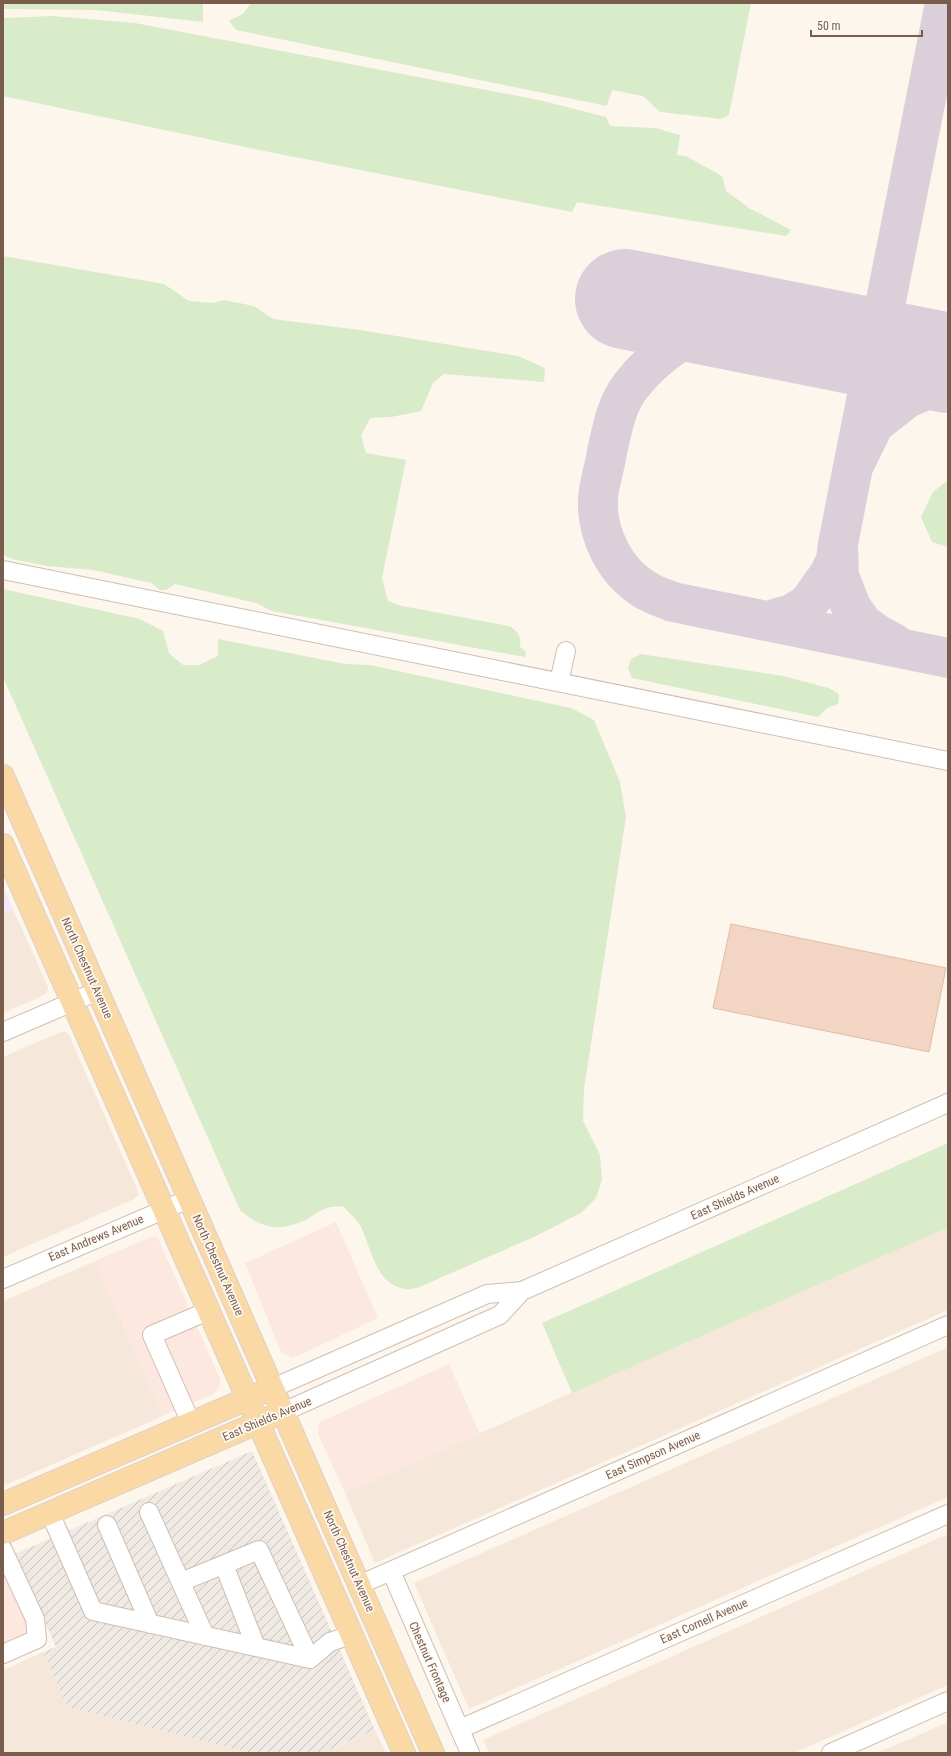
<svg xmlns="http://www.w3.org/2000/svg" width="951" height="1756" font-family="'Roboto Condensed',sans-serif">
<defs>
<pattern id="industrial-furrows" width="10" height="10" patternUnits="userSpaceOnUse"><rect width="10" height="10" fill="#efe9e4"/><path d="M-1 1l2-2M0 10L10 0M9 11l2-2" fill="none" stroke="#c7c0bb"/></pattern>
</defs>
<rect width="100%" height="100%" fill="#fdf6ec"/>
<path fill="#f5e8da" d="M13,909l35,78v4l-4,4 -41,18v-99z
M61,1032h5l3,3 69,156v4l-4,4 -131,58v-200z
M946,1227l2,5v78l-573,253 -30,-70z
M95,1261l68,155 -160,70v-185z
M948,1347v150l-479,212 -55,-126z
M948,1534v151l-154,68h-305l-6,-13z
M43,1652l25,55 184,46h-249v-83z
M948,1722v31h-71l53,-23z
M375,1730l11,23h-64l20,-8z"/>
<path fill="#fde8e0" d="M336,1222l42,96 -85,40 -12,-6 -36,-89z
M155,1236l4,4 61,139v4l-1,5 -6,6 -50,22 -68,-155 55,-24z
M449,1364l31,70 -135,59 -27,-59 1,-9 3,-4z
M3,1561l31,71 -31,23z"/>
<path fill="url(#industrial-furrows)" d="M252,1451l123,279 -53,23h-70l-184,-46 -25,-55 13,-5 -41,-93z"/>
<path fill="#f3e8fa" d="M3,886l10,23 -10,5z"/>
<path fill="#d8ecc9" d="M3,3h200v19l-107,-12 -93,-1z
M251,3h500l-22,112 -8,4 -61,-7 -17,-16 -31,-6 -5,16 -371,-76 -7,-9 15,-8z
M52,16l83,7 404,77 67,17 4,9 45,2 25,7 -3,20 9,1 36,20 4,15 23,17 42,22 -5,6 -209,-34 -5,10 -313,-62 -256,-54v-78z
M3,256l161,28 25,17 23,2 12,-3 30,6 19,13 87,11 158,26 27,12 -1,14 -100,-8 -11,9 -12,28 -30,6 -21,1 -9,18 5,17 40,7 -24,118 6,23 14,5 107,20c10,6 12,10 11,21l6,5 -1,5 -253,-46 -16,-8 -81,-19 -9,6h-6l-9,-7 -58,-13 -46,-4 -35,-7 -9,-4z
M948,480v67l-16,-5 -11,-25 12,-25z
M3,589l137,30 23,12 6,22 14,12h16l19,-9v-17l127,25 25,1 201,43 23,12 26,62 6,35 -42,272 -1,32 17,34 2,25 -6,18 -15,15 -45,23 -112,49c-5,2 -12,5 -18,4 -30,-3 -34,-39 -45,-62 -3,-7 -12,-14 -18,-21 -5,1 -11,0 -16,2 -7,2 -14,8 -21,12 -28,12 -44,9 -66,-10l-237,-533z
M641,654l142,22 46,12 10,6 -1,10 -11,4 -9,9 -186,-39 -4,-10 3,-9z
M948,1143v89l-2,-4 -374,165 -30,-70z"/>
<g fill="none" stroke-linecap="round" stroke-linejoin="round">
<path stroke="#dbcfda" stroke-width="40" d="M729,319c-38,12 -74,35 -99,68 -14,19 -18,42 -23,65 -2,13 -6,26 -8,38 -6,41 16,86 54,104 6,3 13,5 20,8l275,56
M853,467l92,-464
M767,621l25,-7 16,-10 22,-31 6,-13 2,-16
M895,644l-18,-10 -14,-10 -12,-17 -12,-31 -1,-32 15,-77 21,-43 33,-26 41,-17"/>
<path stroke="#dbcfda" stroke-width="100" d="M625,299l323,64"/>
</g>
<path fill="#f3d5c3" stroke="#e6bba3" d="M731,924l215,44 -17,84 -216,-44z"/>
<g fill="none" stroke-linecap="round" stroke-linejoin="round">
<g stroke="#d1beb0" stroke-width="20">
<path id="minor" d="M3,570l945,191
M559,682l7,-31
M3,1032l95,-41
M3,1279l186,-80
M273,1388l214,-94 35,-3 426,-188
M283,1412l217,-97 22,-24
M191,1423l-39,-88 56,-24
M149,1512l56,124
M50,1513l43,98 217,48 20,-17 21,-7
M107,1525l43,99
M3,1550l32,69 2,20 -34,15
M224,1565l32,82
M391,1571l79,182
M181,1582l78,-32 51,109
M359,1585l589,-260
M460,1729l488,-215
M831,1753l117,-52"/>
</g>
<g stroke="#dad1cd" stroke-width="24">
<path id="major" d="M3,776l430,977
M3,845l401,908
M3,1504l258,-111
M3,1533l268,-116"/>
</g>
<use href="#minor" stroke="#fff" stroke-width="18"/>
<use href="#major" stroke="#fbd9a5" stroke-width="22"/>
</g>
<g text-anchor="middle" stroke-width="3.5" stroke-linejoin="round" paint-order="stroke">
<g font-size="12" fill="#7a5c4d" stroke="#fffaf3">
<text transform="translate(87 968) rotate(66)" y="4">North Chestnut Avenue</text>
<text transform="translate(735 1197) rotate(-24)" y="4">East Shields Avenue</text>
<text transform="translate(96 1238) rotate(-23)" y="4">East Andrews Avenue</text>
<text transform="translate(218 1265) rotate(66)" y="4">North Chestnut Avenue</text>
<text transform="translate(267 1419) rotate(-23)" y="4">East Shields Avenue</text>
<text transform="translate(653 1455) rotate(-24)" y="4">East Simpson Avenue</text>
<text transform="translate(349 1561) rotate(66)" y="4">North Chestnut Avenue</text>
<text transform="translate(704 1621) rotate(-24)" y="4">East Cornell Avenue</text>
<text transform="translate(430 1662) rotate(66)" y="4">Chestnut Frontage</text>
</g>
</g>
<rect width="951" height="1756" fill="none" stroke="#7a5c4d" stroke-width="8"/>
<path d="M811 30v6h111v-6" fill="none" stroke="#7a5c4d" stroke-width="2"/>
<text x="817" y="30" font-size="12" fill="#7a5c4d" stroke="#fffaf3" stroke-width="3" paint-order="stroke">50 m</text>
</svg>
